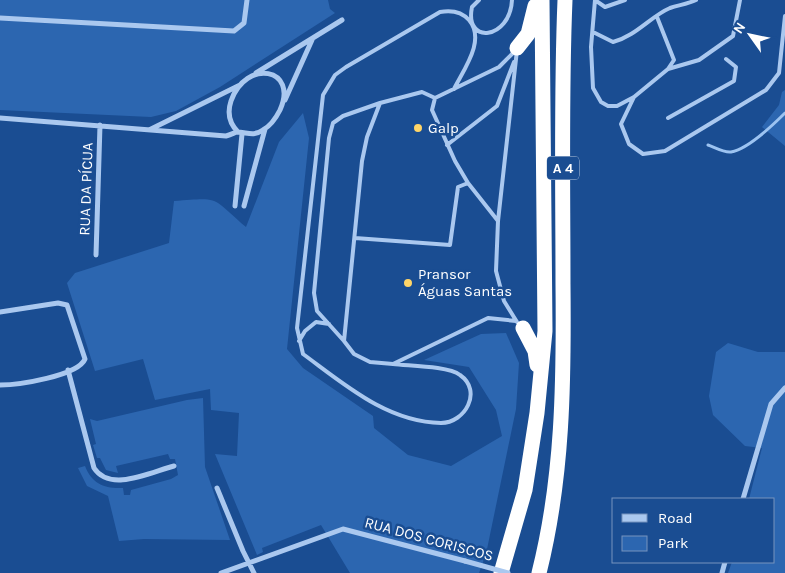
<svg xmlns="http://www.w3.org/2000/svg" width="785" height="573" font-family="Karla,sans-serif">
<rect width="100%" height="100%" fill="#1a4d92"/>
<path fill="#2c66b0" d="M0,0h328l2,9 5,4 -115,74 -44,24 -25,6 -151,-7z
M785,90v56l-23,-19 17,-22 3,-13z
M303,113l6,25 -22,211 16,19 70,48 1,12 34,27 43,11 51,-30 -6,-26 -27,-43 -45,-7 57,-26 25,-1 13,30 -3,46 -30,145 -7,19h-129l-29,-48 -59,23 1,4 -6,3 -42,-101 22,2 2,-43 -28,-3 -1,-21 -55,11 -12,-41 -48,12 -28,-88 8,-10 94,-30 5,-42c48,-4 37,-4 72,26l33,-85z
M728,343l30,9h27v221h-57l4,-11h42v-63h-25l13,-51 -17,-2 -32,-31 -4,-19 7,-44z
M203,398l2,69 25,73 -86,-1 -25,2 -11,-45 -21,-10 -9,-18 7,-2c7,18 20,23 38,22l1,7h6l1,-5 40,-11 7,-4 -3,-16h-5l-2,-5 -52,12 2,7 -12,-3 -6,-12h-3l-4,-13 3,-1 -6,-25 7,2 90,-21z"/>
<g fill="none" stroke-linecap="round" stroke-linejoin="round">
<path stroke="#9cc3f1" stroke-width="3" d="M708,145c6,2 16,8 23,7 17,-3 42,-27 54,-39"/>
<path stroke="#aac8ef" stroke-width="4" d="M479,0l-7,7c-8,38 38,33 40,-7
M595,0l-4,47 2,41 8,14 7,4h9l17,-9 34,-28 6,-9 -17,-43
M595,0l10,7 20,-7
M593,32l20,10c23,-6 38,-26 57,-34 9,-3 18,-4 26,-8
M517,50l-19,171 -2,50 8,30 13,21
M668,69l31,-9 34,-24 7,-36
M634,97l-13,27 8,20 14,10 22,-3 101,-61 13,-17 6,-57
M435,98l-13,-6 -42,11 -13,34 -5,24 -18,180 10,13 16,8 23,2 95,-46 28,3
M435,98l-3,12 23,51 13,22 30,38
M435,98l64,-31 15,-15
M668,118l66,-37 2,-14 -10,-8
M447,145l50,-39 17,-44
M355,238l95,7 8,-58 10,-4
M299,341l6,-10 11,-9 13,2
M344,341l-27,-30 -3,-18 15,-155 4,-15 10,-7 37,-13
M393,364c16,2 55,2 67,11 23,16 5,48 -19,48 -54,-1 -97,-39 -138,-69l-6,-26 26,-233 12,-20 11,-8 94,-55c11,-2 21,-1 29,8 17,20 -5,49 -15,69"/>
<path stroke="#aac8ef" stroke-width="5" d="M0,18l234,13 10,-8 3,-23
M256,73l86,-53
M285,100l27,-60
M0,118l226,18c4,-1 8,-3 11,-4 10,0 16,5 26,-2 7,-4 13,-12 17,-20 19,-42 -34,-52 -49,-9 -4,12 -2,22 7,31
M149,130l91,-45
M235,206l7,-72
M244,206l21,-77
M96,255l4,-130
M0,312l58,-9 9,2 18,54c-7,17 -67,26 -85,26
M68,370l26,98c16,25 57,4 80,-2
M217,488l26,63 11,22
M743,499l28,-95 14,-16
M221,573l122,-44 122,32
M722,573l3,-11"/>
<path stroke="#fff" stroke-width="15" d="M517,48l11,-14 7,-28
M523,328l12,23 2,14
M501,573l24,-83 12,-77 8,-82 -3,-331
M539,573c24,-95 25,-192 24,-289 0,-95 -2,-190 2,-284"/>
<path stroke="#aac8ef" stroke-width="5" d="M465,561l43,12"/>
</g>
<g fill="#ffd568" stroke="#1a4d92" stroke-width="2">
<circle cx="418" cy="128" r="5"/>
<circle cx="408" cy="283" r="5"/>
</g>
<g text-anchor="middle" stroke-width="5" stroke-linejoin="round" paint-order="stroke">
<rect fill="#1a4d92" stroke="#bacade" stroke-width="1" x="547" y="156.5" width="32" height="23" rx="4"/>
<g font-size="14" font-weight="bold" fill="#fff">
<text x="563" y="173">A 4</text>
</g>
<g font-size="15" fill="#fff" stroke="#1a4d92" text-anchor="start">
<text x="428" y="133">Galp</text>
<text x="418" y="279">Pransor<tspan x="418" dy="17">Águas Santas</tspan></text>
</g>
<g font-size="15" fill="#fff" stroke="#1a4d92">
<text transform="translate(86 189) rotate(-88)" y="5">RUA DA PÍCUA</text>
<text transform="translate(429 539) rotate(15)" y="5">RUA DOS CORISCOS</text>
</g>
</g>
<rect x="612" y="498" width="162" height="65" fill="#1a4d92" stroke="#7694be"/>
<rect x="622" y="514" width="25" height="8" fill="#aac8ef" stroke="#7694be"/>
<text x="658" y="523" font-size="15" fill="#ffffff">Road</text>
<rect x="622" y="536" width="25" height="15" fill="#2c66b0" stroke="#7694be"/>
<text x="658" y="548" font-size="15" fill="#ffffff">Park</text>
<g transform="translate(750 35) rotate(303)" stroke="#1a4d92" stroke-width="4" paint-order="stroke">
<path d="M0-4L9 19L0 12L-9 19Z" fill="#ffffff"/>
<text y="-8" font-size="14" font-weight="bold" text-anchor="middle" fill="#ffffff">N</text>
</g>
</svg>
